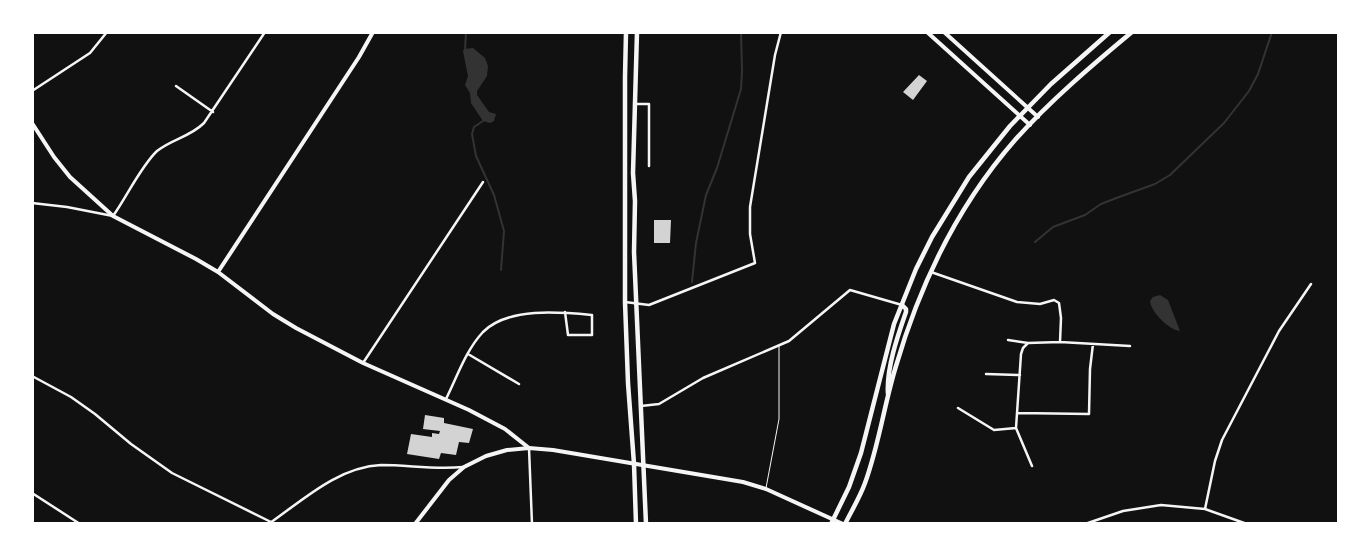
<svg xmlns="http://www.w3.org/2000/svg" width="1371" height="556" font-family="Bitter,serif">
<rect width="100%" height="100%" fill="#111"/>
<path fill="#333" d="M473,48l12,10 3,8 -1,10 -10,15v4l12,17 7,2 -2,7 -4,2 -7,-2 -12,-18 -1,-10 -5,-8 3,-9 -5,-25 1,-2z
M1160,295l8,5 12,31c-11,-1 -29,-19 -30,-30l3,-4z"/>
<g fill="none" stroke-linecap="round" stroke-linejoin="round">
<path stroke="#333" stroke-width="2" d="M465,50l1,-18
M483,121l-9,6 -2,7 4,22 18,39 10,36 -3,39
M1035,242l18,-15 32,-12 16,-11 18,-7 36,-13 15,-9 54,-52 25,-32 9,-17 14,-42
M692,282l4,-39 10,-48 11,-27 24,-79 1,-18 -1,-39"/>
</g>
<path fill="#d3d3d3" d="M919,75l8,6 -14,19 -10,-8z
M654,220h17l-1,23h-16z
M425,415l19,3v5l29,6 -4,14 -10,-1 -3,13 -15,-2 -2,6 -32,-5 4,-20 21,3v-4l7,1 1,-3 -17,-2z"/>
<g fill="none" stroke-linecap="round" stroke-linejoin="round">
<path stroke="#f5f5f5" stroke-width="1" d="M766,488l13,-69v-73"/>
<path stroke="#f5f5f5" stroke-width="2.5" d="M176,86l37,26
M32,91l58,-38 17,-21
M636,104h13v62
M32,203l35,4 46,9c13,-18 28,-50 44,-65 15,-12 33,-14 47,-28l61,-91
M931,272l86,30 23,2 14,-4 5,3 2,15 -1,24
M625,302l24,3 106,-42 -5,-29v-27l25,-152 6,-23
M1008,340l20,3 32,-1 70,4
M1028,343l-5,5 -2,6 -5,74 16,38
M468,354l51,30
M363,363l120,-181
M986,374l34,1
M32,376l39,21 24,17 36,30 41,29 99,49
M446,399c11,-22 20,-49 37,-67 25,-25 77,-20 109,-17v20h-24l-3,-23
M641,406l18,-2 44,-26 86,-37 61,-51 52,15
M958,408l36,22 22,-2
M1018,413l71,1 1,-45 3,-25
M529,448l3,76
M32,493l48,31
M1205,509l10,-48 7,-21 57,-109 32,-47
M270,523c33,-23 68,-56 111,-58 28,0 54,5 82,2
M1085,524l38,-13 38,-6 44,4 42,15"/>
<path stroke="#f5f5f5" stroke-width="4" d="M32,123l22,34 16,20 43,39 83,43 22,13 55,42 23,14 67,35 106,47 36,19 24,19
M218,272l141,-215 14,-25"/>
<path stroke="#f5f5f5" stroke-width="4" d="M927,32l103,93
M944,32l94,85
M415,524l34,-44 15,-13 22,-11 21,-6 22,-2 24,2 190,32 23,7 77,35"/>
<path stroke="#f5f5f5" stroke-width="4.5" d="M626,32l-1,45v225l3,81 6,81 2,60
M637,32l-4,141 2,28 -1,51 12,272
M888,394c-2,-25 10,-59 18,-82v-3l-4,-4
M831,524l18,-37 12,-34 33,-129 22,-55 16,-32 37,-60 41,-51 41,-42 59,-52
M845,524c7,-14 15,-27 20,-41 14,-38 19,-78 31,-117 24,-82 63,-162 119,-226 35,-39 76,-74 117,-108"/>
</g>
<rect width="1371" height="556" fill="none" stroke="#ffffff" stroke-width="68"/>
</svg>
